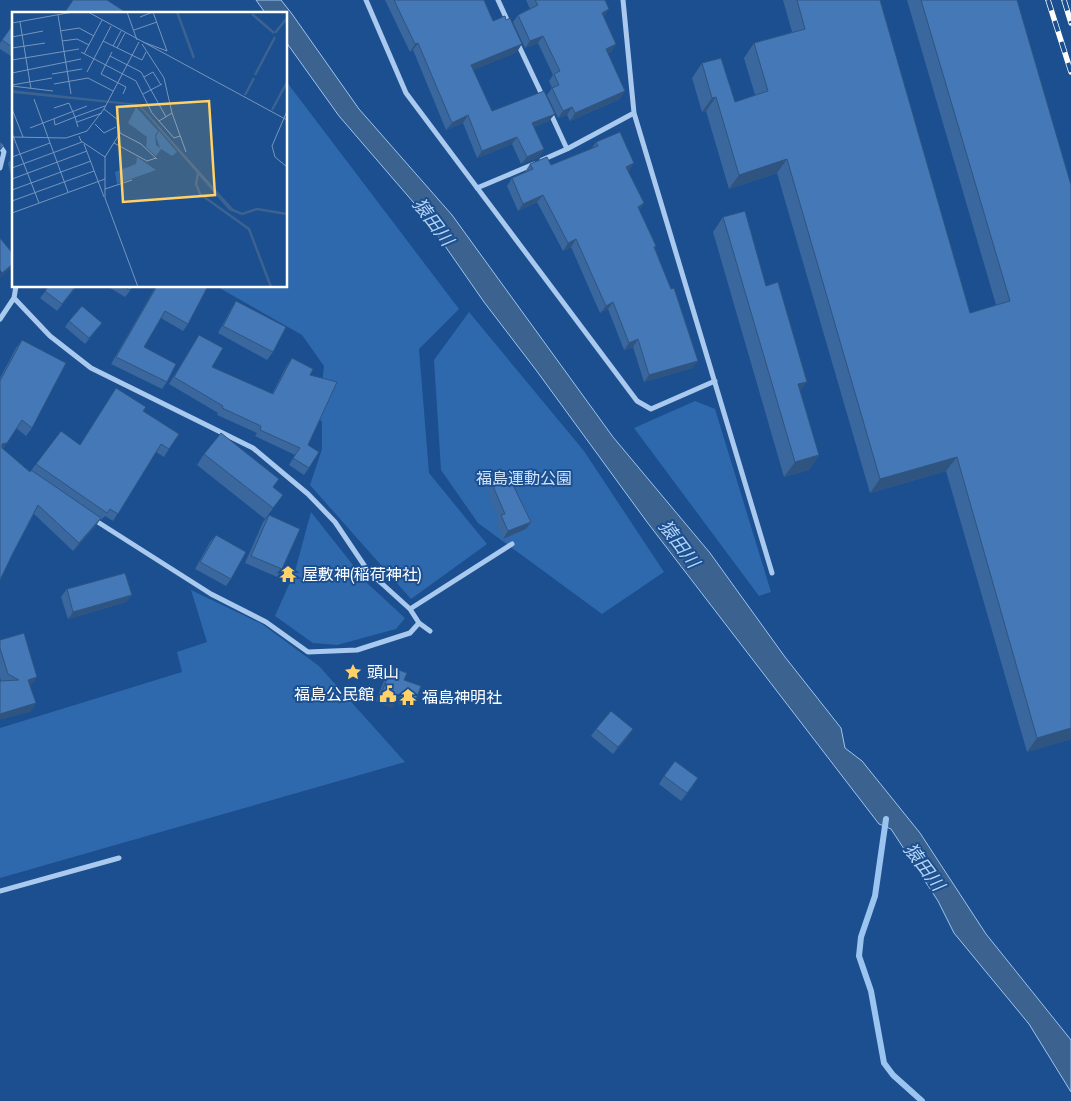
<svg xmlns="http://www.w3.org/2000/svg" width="1071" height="1101" font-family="'Asap Condensed','Noto Sans JP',sans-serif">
<rect width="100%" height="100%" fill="#1b4f8f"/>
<path fill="#2e69ad" d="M286,81l173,228 -40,40 10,124 58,71 -76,55 -101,-114 12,-36v-27l-11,-13 11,-24 2,-19 -22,-31 -86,-49h70z
M469,312l115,139 80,121 -62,42 -124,-91 -37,-53 -7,-110z
M695,401l20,8 56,183 -12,4 -125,-168z
M311,512l57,72 37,34 -9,11 -59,16 -24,-2 -38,-27 20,-45z
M191,590l71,34 57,42 86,96 -405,116v-150l182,-56 -5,-20 30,-10z"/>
<path fill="#3c6290" stroke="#9cc4f0" d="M256,0h25l11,14 67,95 93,106 161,222 97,116 75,104 56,71 4,20 17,13 58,72 66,101 85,106v52l-42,-68 -75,-91 -16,-32 -47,-72 -12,-5 -232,-302 -111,-152 -52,-68 -64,-92 -81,-94 -53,-74v-28h-20z"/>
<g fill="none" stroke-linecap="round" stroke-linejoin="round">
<path stroke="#9cc4f0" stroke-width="6" d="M886,819l-11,77 -14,41 -2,19 12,35 13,72 9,12 29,26"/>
<path stroke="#a9c9ee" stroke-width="5" d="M366,0l40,93 231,308 14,8 64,-28
M498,0l11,24
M623,0l11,113 138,460
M518,44l25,53
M550,112l17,37
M0,146l4,6 -4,16
M542,160l25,-11 67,-36
M477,188l57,-24
M14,298l36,38 41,32 162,80 55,46 27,28 33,49 42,38 9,14 11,8
M0,319l14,-21 2,-12
M93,519l118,75 55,28 42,30 49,-2 53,-17 9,-10
M410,609l102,-65
M0,891l119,-33"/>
<g stroke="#fff" stroke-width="5.5">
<path id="rail" d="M1048,0l23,72
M1064,0l7,23"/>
</g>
<use href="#rail" stroke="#1b4f8f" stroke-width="4" stroke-dasharray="11" stroke-linecap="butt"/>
</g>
<path fill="#3a679d" d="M385,0h99l9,21 24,31 -44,18 19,41 57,10 -15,6 10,22 -5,8 -18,7 -9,-20 -35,14 -14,-35 -17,7 -33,-80 -3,2z
M526,0h79l-1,17h-1l13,27 -5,8 -3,1 12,46 -50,22 -3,-6 -9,3 -11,-23 5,-7 -3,-7 4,-6 -15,-32 -13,5 -12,-26 5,-7 12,-6z
M783,0h97l90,313 26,-8 -89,-305h110l54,185v554l-44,13 -81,-281 -76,22 -93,-320 -48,16 -23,-78 -4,1 -10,-34 10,-15 33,39 20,-7 -11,-37 10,-15 38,-11z
M14,22v36l-14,-9v-6z
M14,116v10l-4,-5z
M596,142l38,21 -6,8 16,32 -5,7 17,36 -1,2 43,113 -6,7 -48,14 -11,-35 -9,3 -16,-41 -8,4 -29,-66 -8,4 -26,-49 -19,9 -11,-25 5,-8 13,-6 5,-8 21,1 41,-17z
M11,159l3,2v29l-6,-27z
M723,217l43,69 34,105 19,64 -10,15 -25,7 -71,-245z
M44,286h33l-20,25 -17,-13 7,-9z
M107,286h27l-9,11z
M156,286h52l-20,38 -5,7 -22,-13 -17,29 23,35 -5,7 -51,-25z
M236,301l37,51 -6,8 -49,-27 13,-24z
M69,321l33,2 -17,21 -20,-17z
M199,335l13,32 60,27 15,-29 5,-7 18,17 -2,70 1,23 -5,7 -15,-10 6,-10 -40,-19 2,-3 -40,-18 1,-2 -49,-29z
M22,340l10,88 -6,8 -10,-8 -13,21 27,23 6,-8 44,-20 63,-33 26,38 -5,8 -8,-5 -43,69 -8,-5 -4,4 -1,-1 -5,8 -22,24 -39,-37 -21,39 -13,27v-202l16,-30z
M204,454l79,41 -18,24 -68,-54z
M493,486l38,36 -5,7 -23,10 -7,-16 3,-4 -11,-26z
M269,515l13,54 -5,8 -32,-14 18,-41z
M216,535l15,44 -5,7 -31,-17 15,-27z
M67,589l65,6 -6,7 -58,17 -7,-22z
M0,640l31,46h-1l6,17 -6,9 -29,-31 -1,-4z
M391,667l13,13 7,28 -16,-5 -3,5 -16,-7 11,-28z
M596,729l32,8 -15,17 -22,-18z
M664,776l29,10 -12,15 -22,-17z"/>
<path fill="#305480" d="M609,9l-5,8 -8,4 6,-8z
M543,36l-5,7 -13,5 5,-7z
M418,43l-5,7 -3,2 5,-8z
M522,44l-5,8 -51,21 5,-8z
M616,44l-5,8 -10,4 5,-7z
M625,91l-5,8 -50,22 5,-8z
M716,97l-10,14 -4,1 10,-14z
M572,107l-5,8 -9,3 5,-7z
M555,114l-6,7 -22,9 5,-7z
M468,115l-5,8 -17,7 6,-7z
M517,137l-5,7 -35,14 5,-7z
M544,149l-5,8 -18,7 6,-7z
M787,159l-10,14 -48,16 10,-14z
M634,163l-5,8 -8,3 5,-7z
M543,195l-6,7 -19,9 5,-7z
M644,203l-5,8 -1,-4z
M576,239l-5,8 -8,4 5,-8z
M14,263v2l-3,3 -11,10v-3l2,-2z
M613,302l-5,7 -8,4 6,-7z
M638,339l-5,8 -9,3 5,-7z
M698,361l-6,7 -48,14 5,-7z
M807,382l-11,14 2,-12z
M7,443l-6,8 1,-7z
M819,455l-10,15 -25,7 11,-15z
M957,457l-11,14 -76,22 10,-14z
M101,518l-6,9 -22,24 6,-8z
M531,522l-5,7 -23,10 5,-8z
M132,595l-6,7 -58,17 5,-7z
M37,677l-6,9 -9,2 6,-8z
M381,695l17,1 17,6 -4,6 -16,-5 -3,5 -16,-7z
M36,703l-6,9 -30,8v-6z
M1071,728v11l-44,13 10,-14z
M633,729l-5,8 -15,17 5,-7z"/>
<path fill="#4478b7" stroke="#305480" d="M73,0h34l17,11 -2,3h-55l-2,-2z
M394,0h90l9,21 12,-5 1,4 4,-2 12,26 -51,21 21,46 52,-20 11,23 -23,9 12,26 -17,8 -10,-20 -35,14 -14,-36 -16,8 -34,-80 -3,1z
M535,0h70l4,9 -7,4 14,31 -10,5 19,42 -50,22 -3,-6 -9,4 -11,-23 7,-3 -5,-11 6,-3 -17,-35 -13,5 -12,-26 20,-10z
M797,0h83l90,313 40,-12 -89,-301h96l54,185v543l-34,10 -80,-281 -77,22 -93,-320 -48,16 -23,-78 -4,1 -10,-35 19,-5 14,44 33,-11 -14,-48 51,-14z
M14,23v25l-12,-8z
M620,132l14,31 -8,4 18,36 -6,4 18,39 -2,1 17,42 3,-1 24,73 -49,14 -11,-36 -9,4 -16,-41 -7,4 -30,-67 -8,4 -25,-48 -20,9 -11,-26 21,-9 -3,-5 17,-7 4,8 47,-19 -2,-4z
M0,142l4,3 -4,5z
M11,159l3,2v12z
M745,211l21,75 12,-4 29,100 -9,2 21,71 -24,7 -72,-245z
M0,238l14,17v8l-12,10 -2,-3z
M49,286h27l-14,18 -17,-13z
M123,286h10l-3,4z
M157,286h51l-20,38 -23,-13 -21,36 32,17 -9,18 -51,-25z
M236,301l50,26 -13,25 -50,-26z
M82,306l20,17 -13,15 -20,-17z
M199,335l24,13 -11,19 61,27 19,-36 21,11 -3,6 27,7 -29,63 11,7 -10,16 -16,-10 7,-10 -40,-18 1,-4 -39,-18 1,-2 -49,-29z
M22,340l44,23 -34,65 -10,-8 -15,23 -5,1v4l28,24 1,-2 70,48 -22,25 -41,-38 -25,48 -13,27v-199z
M116,388l30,19 -3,4 36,23 -10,15 -8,-5 -43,70 -8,-5 -3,4 -71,-49 25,-33 19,14z
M221,433l58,46 -6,8 10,8 -10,13 -69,-54z
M510,479l21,43 -23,9 -7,-16 4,-1 -12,-28z
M269,515l31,14 -18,40 -31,-13z
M216,535l30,17 -15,27 -31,-17z
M125,573l7,22 -59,17 -6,-23z
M24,633l13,44 -9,3 8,23 -36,11v-33l19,-1 -11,-6 -8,-26v-8z
M391,667l16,6 -3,7 17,6 -6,16 -17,-6 -2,5 -15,-6z
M611,711l22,18 -15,18 -22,-18z
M675,761l23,17 -11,15 -23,-17z"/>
<defs>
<g id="temple-bare" transform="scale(1.35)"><path d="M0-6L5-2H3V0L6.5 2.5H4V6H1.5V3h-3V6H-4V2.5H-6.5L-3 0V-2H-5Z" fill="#ffd166" stroke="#1b4f8f" stroke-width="2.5" paint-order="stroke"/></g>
<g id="sight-bare" transform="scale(1.35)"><path d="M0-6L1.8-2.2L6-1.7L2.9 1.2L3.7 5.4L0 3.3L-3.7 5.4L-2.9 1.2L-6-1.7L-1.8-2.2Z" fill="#ffd166" stroke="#1b4f8f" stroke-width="2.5" paint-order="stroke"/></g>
<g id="civic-bare" transform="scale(1.35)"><path d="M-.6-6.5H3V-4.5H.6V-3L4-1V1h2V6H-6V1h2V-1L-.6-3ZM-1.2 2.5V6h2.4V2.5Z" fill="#ffd166" stroke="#1b4f8f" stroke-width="2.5" paint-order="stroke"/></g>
</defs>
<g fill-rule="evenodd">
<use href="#temple-bare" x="288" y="574"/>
<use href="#sight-bare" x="353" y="672"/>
<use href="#civic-bare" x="388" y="694"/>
<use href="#temple-bare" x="408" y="697"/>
</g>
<g text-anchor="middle" stroke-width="4" stroke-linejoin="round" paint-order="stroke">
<g font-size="16" fill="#cfe3fa" stroke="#1b4f8f">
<text x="524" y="484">福島運動公園</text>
</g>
<g font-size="16" fill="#fff" stroke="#1b4f8f" text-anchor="start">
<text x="302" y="580">屋敷神(稲荷神社)</text>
<text x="367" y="678">頭山</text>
<text x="374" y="700" text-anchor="end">福島公民館</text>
<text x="422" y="703">福島神明社</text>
</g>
<g font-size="18" font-style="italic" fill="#b5d3f5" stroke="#1b4f8f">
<text transform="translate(433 222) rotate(53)" y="6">猿田川</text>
<text transform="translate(679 544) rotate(53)" y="6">猿田川</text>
<text transform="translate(924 867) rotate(53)" y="6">猿田川</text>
</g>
</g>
<g transform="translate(12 12)">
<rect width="275" height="275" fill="#1b4f8f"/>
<path d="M124,95l22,24 -3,4 1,10 4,3 -4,-12 3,-5 18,21 -5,4 -11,-7 -5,7 -10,-9 1,-10 -19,-14zM125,145l19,13 -39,14 -2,-12 21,-8z" fill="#2e69ad"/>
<path d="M0,78l127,14 97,108 -7,-2 -90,-104 -127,-13z" fill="#3c6290"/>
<path fill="none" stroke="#3c6290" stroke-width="2.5" d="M165,0l17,46M240,2l22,19M263,21l12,-15M243,63l20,-38M233,83l9,-17M260,98l15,-28M186,161l-2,11 4,10 49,35 22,58M218,197l12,5 15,-5 30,5"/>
<path fill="none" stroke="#7695bc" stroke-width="1" d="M76,0l199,108M115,0l10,28M46,3l13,79M128,5l13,-5 14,39 -24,-9M8,10l11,67M0,11l61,-11M122,18l23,-8M48,19l19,-3 15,8M0,25l31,-6M50,29l15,-2 12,6M91,29l39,19 4,-8M130,32l22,34 8,35 14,39M101,34l8,-15M0,36l33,-5M105,36l8,-15M69,40l55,29 16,32 22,25 6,-2M100,40l-11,22 25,13 -3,7M72,42l18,-34M98,44l31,16 25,45M0,48l67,-11M75,60l24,-46M0,61l69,-14M40,62l30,-5M132,65l9,-5 8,13M42,72l34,-6 25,13M0,73l40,-7M0,74l41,5M131,82l19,-10M22,87l34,93M42,96l15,-5 6,14 30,-11M0,97l11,28M92,97l14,11 2,13 21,11 16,15M275,99l-15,35 3,11 12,10M42,107l1,6 20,-8 3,10M147,109l13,-8M65,110l25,-9M83,112l9,9 12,-6M18,116l57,-22M0,121l27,70M67,124l2,5 24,16v41l33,89M0,125l54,1 21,-7 17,-22 35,-67M102,131l33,18 9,-3M72,132l20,53M0,145l38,-14M93,145l15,-24M0,156l70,-26M0,167l75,-28M93,177l27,-9M0,178l79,-29M0,189l82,-30M0,201l93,-34"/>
<path fill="#ffd166" fill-opacity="0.15" stroke="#ffd166" stroke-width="2.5" d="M197,89l6,94 -92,7 -6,-95z"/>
<rect width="275" height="275" fill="none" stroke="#fff" stroke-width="2.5"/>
</g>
</svg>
